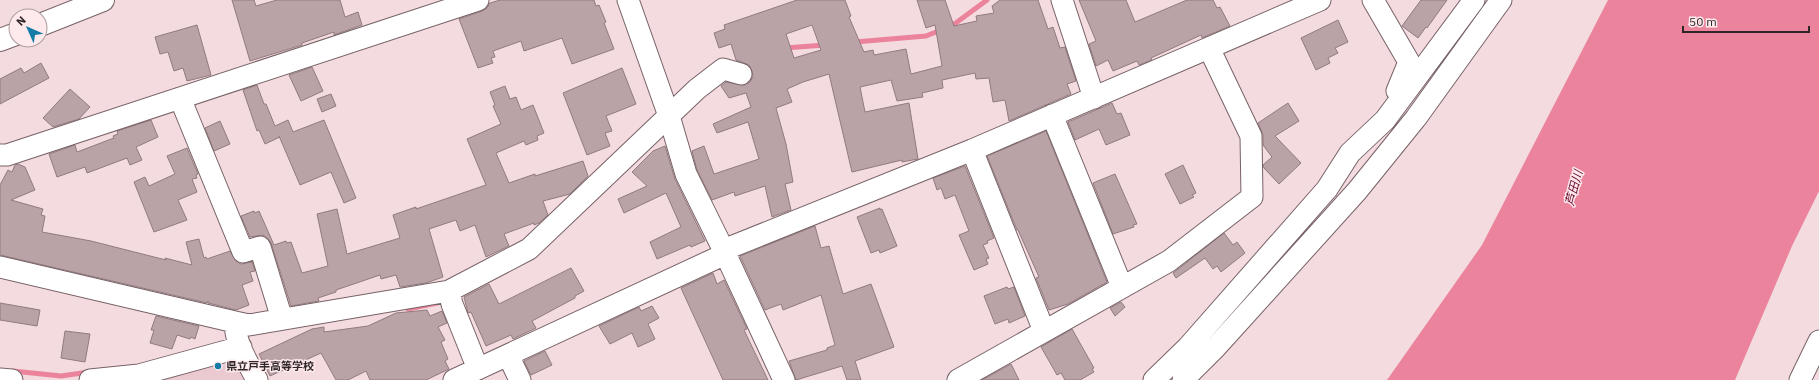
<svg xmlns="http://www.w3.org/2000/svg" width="1819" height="380" font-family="'IBM Plex Sans','Noto Sans JP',sans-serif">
<rect width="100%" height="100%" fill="#f4dbdf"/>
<path fill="#eacad0" d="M237,351l14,29h-106z"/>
<path fill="#ea839b" d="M1608,0h211v191l-27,55 -57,134h-348l95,-135z"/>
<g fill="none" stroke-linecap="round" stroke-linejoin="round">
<path stroke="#ea839b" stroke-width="5" d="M949,28l38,-28
M855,42l71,-6 15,-6
M785,48l40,-3
M408,309l29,-6
M13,371l48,5 28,-4"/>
</g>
<path fill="#baa3a7" stroke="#917b7f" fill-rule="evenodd" d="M232,0h22l2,6 21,-6h63l5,17 13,-5 4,13 -28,10v-3l-32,11v2l-52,16z
M500,0h94l2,6 3,-1 7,17 -2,1 10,26 -42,15 -10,-26 -38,13 -3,-10 -28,10 2,6 -4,1 2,5 -15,5 -19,-49 23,-8 5,-3 3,-5z
M797,0h48l6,16 -2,1 15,35 9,-2 1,5 32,-6 5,25 31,-8 -7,-41 -9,3 -9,-28h28l9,26 23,-5 -1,-5 18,-3 -2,-7 8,-6h38l10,29 5,-2 7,21 5,-1 11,34 -9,3 4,10 -62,27 -4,-21 -12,2 -4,-24 -13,1 -1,-6 -33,7 1,8 -21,5 1,4 -26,4 -6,-21 -31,7 5,25 44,-9 9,56 -16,3v-2l-50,12 -23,-98 -26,8 -16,7 5,13 -16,6 10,36 7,38 -8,2 6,26 -19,7 -7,-31 -30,10 -1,-4 -22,8 -15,-30 -5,-19 12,-5 10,28 45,-15 -11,-37 -31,11 -4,-9 38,-17 -5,-14 -17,5 -8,-12 5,-4 18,3 6,-3 3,-5 -1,-6 -3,-6 -13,-5 -5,-16 -12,4 -5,-15 11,-4 -1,-4zM812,25l9,25 -27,8 -8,-24z
M1079,0h47l9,22 52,-22h26l4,8 3,-1 10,19 -28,12 -1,-3 -50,23 1,2 -13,5 -2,-4 -24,10 -5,-11 -12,6 -7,-22 7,-3z
M1421,0h26l-20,28 -1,-1 -8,11 -16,-12z
M1338,20l10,22 -13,6 3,5 -10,5 2,5 -14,7 -15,-32z
M197,25l14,50 -24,6 -4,-13 -9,3 -6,-19 -8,2 -5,-17z
M41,63l8,15 -49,26v-25l21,-11 3,5z
M312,67l11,24 -22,10 -12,-26z
M622,68l14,36 -30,12 6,15 -7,2 5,13 -23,9 -24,-62z
M257,85l7,19h2l9,22 13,-6 5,12 31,-12 32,78 -12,5 -13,-31 -31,13 -21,-49 1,1 -15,7 -6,-14 -2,1 -14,-41z
M505,86l5,13 6,-2 5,13 12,-5 11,28 -7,3 1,4 -12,5 -2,-4 -28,12 13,30 26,-9v2l48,-15 5,15 -18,18 -27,7 5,14 -9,8 -5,2v-2l-30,11 5,12 -23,11 -11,-32 -15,6 -4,-11 -27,9 14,48 -17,6 -26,4 -4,-12 -15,4 -1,-4 -44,15v2l-18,6 1,3 -28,5 -20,-63 -3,-4 -5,-4 -13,2 -9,-21 13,-5 1,2 4,-2 15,34 12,-4 1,2 4,-1 11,31 26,-7 -11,-52 20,-5 10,45 53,-16 -7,-23 23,-8v2l70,-24 -19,-46 34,-15 -8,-18 2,-1 -5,-13z
M70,89l20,18 -11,12 -26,8 -10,-9z
M331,94l5,12 -14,6 -5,-13z
M1112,103l5,11 4,-1 9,22 -24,10 -7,-16 -24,11 -7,-18z
M1288,103l11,18 -24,15 26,27 -22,21 -15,-16 -1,-3 9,-8 -9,-12v-10l-5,-12z
M151,120l7,17 -22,10 6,13 -12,5 -3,-7 -40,15 -2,-6 -28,10 -8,-23 26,-9 2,7 37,-14 -1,-2 5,-2 -1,-3z
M220,121l10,23 -16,7 -9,-23z
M1046,131l61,151 -39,22 -19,6 -13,-32 3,-1 -21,-47h-1l-30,-74z
M665,146l10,33 30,62 -14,6 -1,-2 -33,14 -7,-17 31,-15 -15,-34 -42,20 -6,-14 29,-13 -15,-14 21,-21z
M187,148l11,26 -2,1 1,3 -5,1 5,13 -19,8 9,20 -33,12 -20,-50 11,-5 4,9 26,-12 -8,-18z
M18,164l7,3 10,23 -24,10 32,9 -2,6 4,1 -3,16 49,9 75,19 -1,-2 27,7 -6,-23 13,-3 5,19 2,-1 1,2 23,-8 6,10 5,3 11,-2 3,9 -5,1 3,9 -11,4 7,20 -13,5 -28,-7v-2l-1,2 -207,-48v-70l8,-15 4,2 3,-7z
M1183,165l13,28 -4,2 2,2 -14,7 -15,-30z
M965,166l29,72 -7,3 1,2 -5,2 6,13 -3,1 2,5 -14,6 -15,-35 10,-4 -14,-36 -10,4 -4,-11 -4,2 -4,-12z
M1115,174l22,50 -4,1 1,2 -21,7 -20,-51z
M880,208v2l2,-1 15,37 -17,7 -1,-3 -8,3 -14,-36z
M815,226l6,22 8,-2 14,48 28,-10 23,63 -39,14 6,19h-14l-5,-14 -46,14 -7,-19 38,-11v-2l8,-3 -14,-50 -38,15 -2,-6 -16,6 -25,-54z
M1224,233l9,12 4,-3 8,11 -24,19 -4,-6 -4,3 -8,-11 -29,20 -3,-5z
M571,268l13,23 -9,5v2l-43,23 4,7 -23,11 -2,-4 -25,11 -15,-34 -3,1 -4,-16 25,-13 10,20z
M713,273l4,11 7,-4 23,49 -3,1 24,50h-45l-42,-92z
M1007,287l1,2 6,-2 11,29 -16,7 -1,-4 -13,5 -11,-28z
M1121,302l4,5 -10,9 -5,-8z
M0,303l40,7 -3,16 -37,-6z
M652,306l7,12 -11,6 7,15 -17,8 -6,-14 -22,11 -11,-18 40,-19 2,4z
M427,310l3,6 12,-5 5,12 -9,4 7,13 -4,2 7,17 -3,2 4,8 -23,11h-56l-4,-9 -18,9h-12l-15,-27 -51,23 -11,-22 53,-25 12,-2v5l44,-6 28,-13z
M156,316l43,10 -4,13 -4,-2 -1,2 -13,-4 -5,14 -22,-6 4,-13h-3z
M1072,329l22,39 -2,1 2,3 -14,8h-15l-4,-7 -4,2 -16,-28z
M65,331l25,3 -5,28 -24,-4z
M545,351l7,14 -21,10 -7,-14z
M1011,364l8,16h-37z"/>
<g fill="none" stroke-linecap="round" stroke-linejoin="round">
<g stroke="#776266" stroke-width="23">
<path id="minor" d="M628,0l41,116 17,58 39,79 59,127
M1062,0l32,98
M1373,0l36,62 -12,29
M180,98l63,154 17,-5 22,72
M1052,115l70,172
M972,150l72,181
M0,155h7l471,-155
M0,267l235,55c0,21 12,39 22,58
M449,291l3,13 26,65
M235,322l14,3 200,-34 80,-42 168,-160 26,-20 18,5
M508,355l12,25
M0,379l12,1
M90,380l49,-5 102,-28
M454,380l267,-124 10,-9 241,-97 348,-150
M958,380l211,-119 83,-64 -1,-61 -42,-88
M1154,380l34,-33 139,-158 23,-36 35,-33 89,-120
M1183,380l33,-33 141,-156 59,-73 85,-118
M1800,380l19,-39"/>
</g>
<g stroke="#776266" stroke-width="24">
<path id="highway" d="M40,25l63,-25
M0,40l16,-6"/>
</g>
<use href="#minor" stroke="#fff" stroke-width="21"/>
<use href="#highway" stroke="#fff" stroke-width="22"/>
</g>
<circle fill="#157ca7" stroke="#feeaed" stroke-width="1.5" cx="218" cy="366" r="4"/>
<g text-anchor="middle" stroke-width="3" stroke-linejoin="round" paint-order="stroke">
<g font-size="11" font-weight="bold" fill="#2f2628" stroke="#feeaed" text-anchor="start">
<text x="226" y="370">県立戸手高等学校</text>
</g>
<g font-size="12" font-style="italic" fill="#66062c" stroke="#feeaed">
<text transform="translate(1574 188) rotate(-75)" y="4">芦田川</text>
</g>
</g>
<g transform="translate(28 28) rotate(315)"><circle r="19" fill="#feeaed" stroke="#ab9c9e"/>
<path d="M0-3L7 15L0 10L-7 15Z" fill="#157ca7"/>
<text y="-6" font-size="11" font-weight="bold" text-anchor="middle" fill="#2f2628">N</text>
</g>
<path d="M1683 26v6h126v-6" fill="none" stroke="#2f2628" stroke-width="2"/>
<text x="1689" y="26" font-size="12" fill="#2f2628" stroke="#feeaed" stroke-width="3" paint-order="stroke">50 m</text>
</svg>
